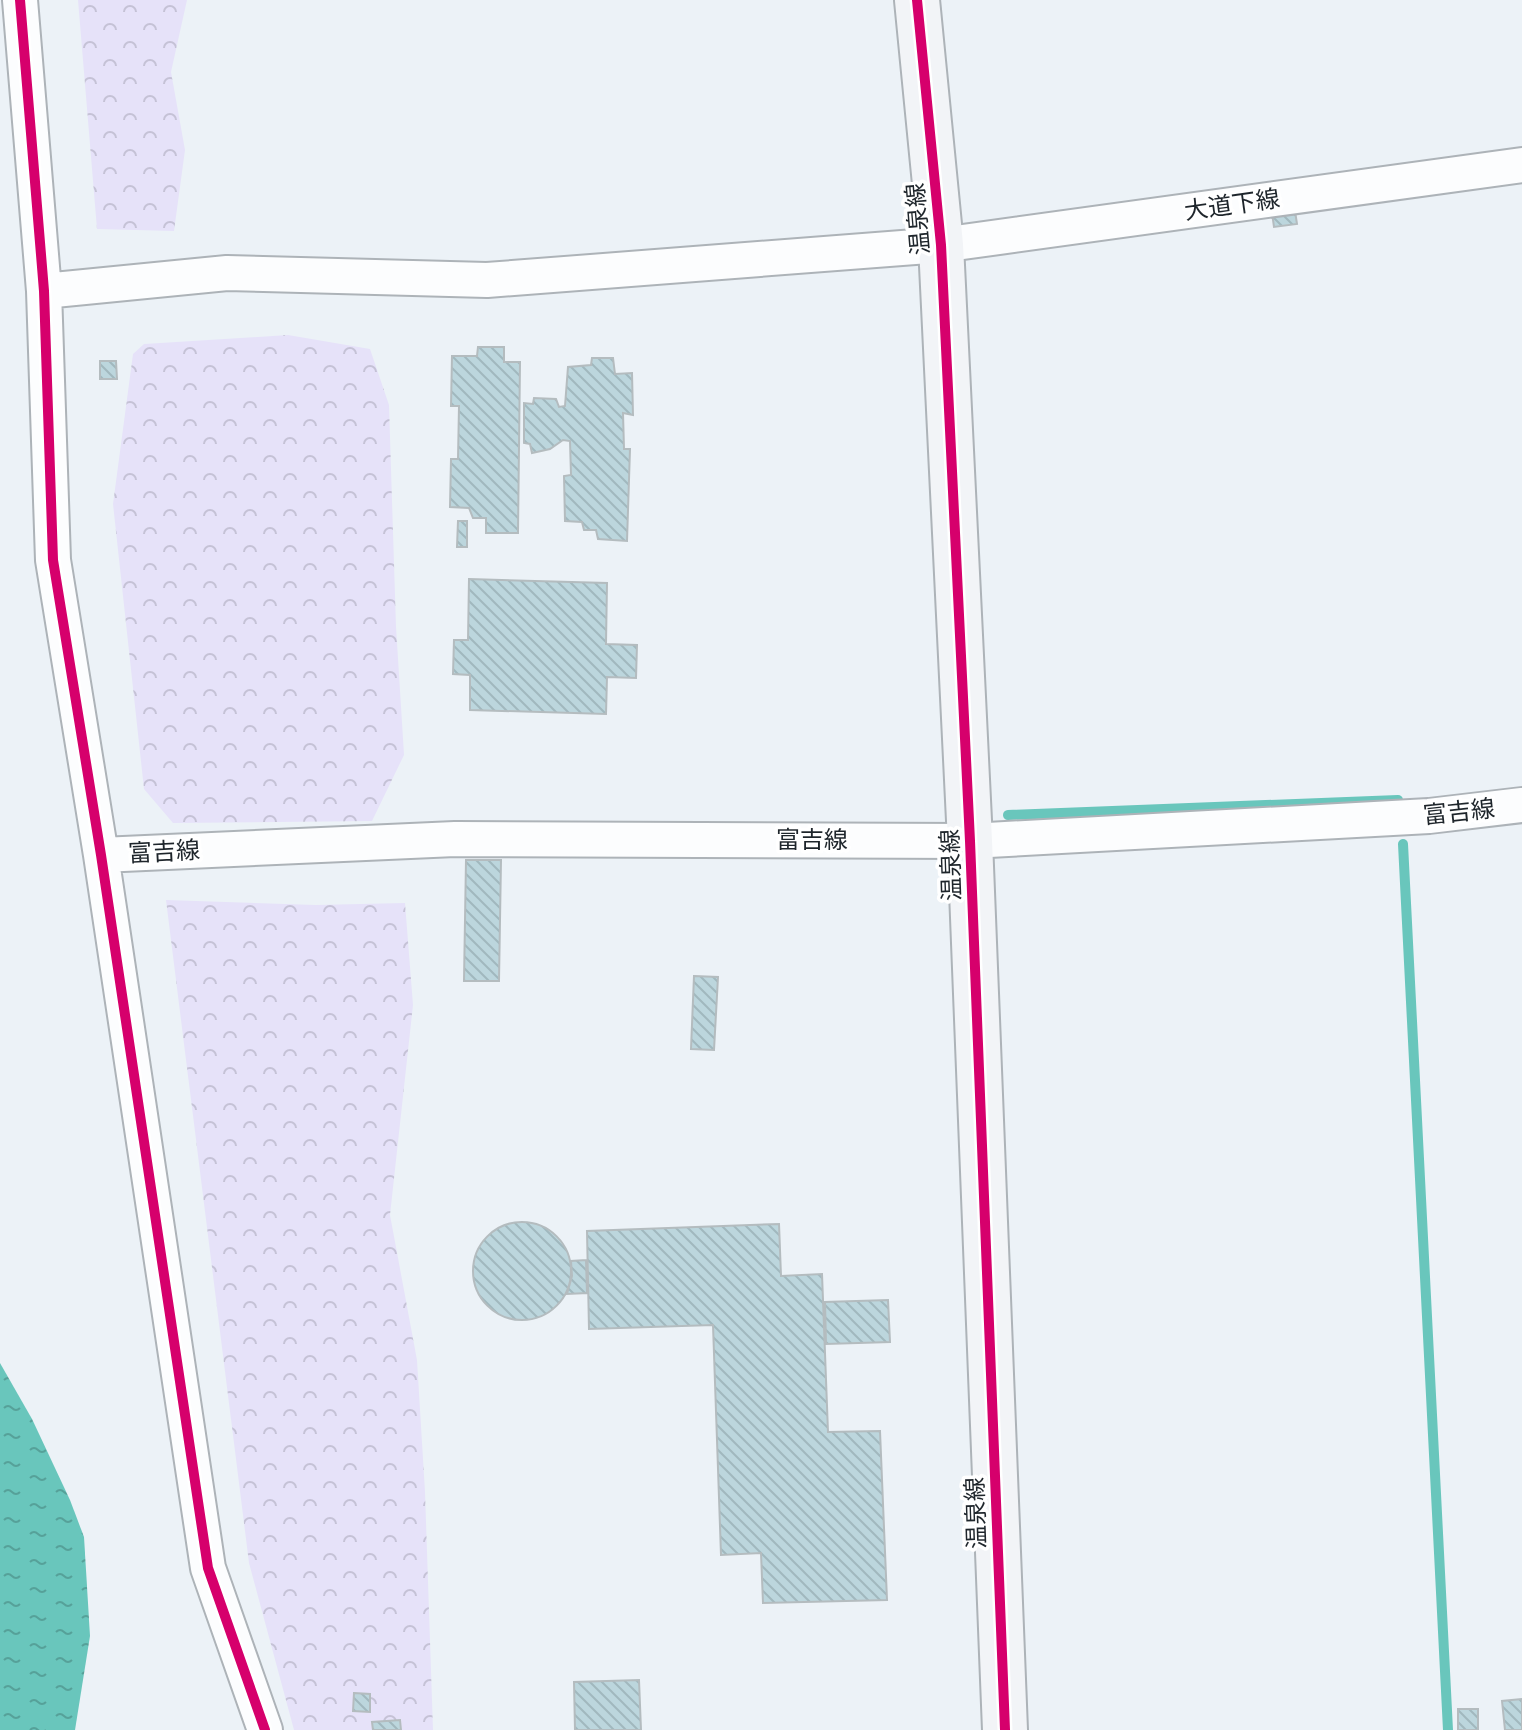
<svg xmlns="http://www.w3.org/2000/svg" width="1522" height="1730" font-family="'PT Sans Narrow','Noto Sans JP',sans-serif">
<defs>
<pattern id="forest-crowns" width="20" height="18" patternUnits="userSpaceOnUse" patternTransform="scale(2)"><rect width="20" height="18" fill="#e6e2f9"/><path d="M2 6a3 3 0 1 1 6 0M12 15a3 3 0 1 1 6 0" fill="none" stroke="#c5c2d6"/></pattern>
<pattern id="water-ripples" width="26" height="14" patternUnits="userSpaceOnUse" patternTransform="scale(2)"><rect width="26" height="14" fill="#69c6bc"/><path d="M2 4q2-2 4 0t4 0M15 11q2-2 4 0t4 0" fill="none" stroke="#56a199"/></pattern>
<pattern id="building-back-hatch" width="6" height="6" patternUnits="userSpaceOnUse" patternTransform="scale(2)"><rect width="6" height="6" fill="#bcd6dd"/><path d="M-1 5l2 2M0 0l6 6M5-1l2 2" fill="none" stroke="#a1b8be"/></pattern>
</defs>
<rect width="100%" height="100%" fill="#ecf2f7"/>
<path fill="url(#forest-crowns)" d="M78,0h109l-16,72 14,78 -11,81 -77,-2z
M288,335l82,14 19,56 7,222 8,128 -32,66 -199,2 -29,-34 -31,-285 20,-150 11,-10z
M166,900l150,5 89,-2 8,102 -23,210 27,145 8,132 8,238h-139l-45,-167z"/>
<path fill="url(#water-ripples)" d="M0,1363l32,56 38,81 14,37 6,99 -15,94h-75z"/>
<g fill="none" stroke-linecap="round" stroke-linejoin="round">
<path stroke="#69c6bc" stroke-width="10" d="M1008,815l390,-15
M1403,844l45,886"/>
</g>
<path fill="url(#building-back-hatch)" stroke="#b4bcbf" stroke-width="2" d="M1295,211l2,13 -23,3 -2,-14z
M478,347h26v15h16l-2,171h-32v-15h-13l-4,-10 -19,-1 1,-48h7l1,-53h-8l1,-50h25z
M592,358h21l2,16 17,-1 1,42 -10,-2 1,36h6l-3,92 -29,-2 -2,-9h-12l-2,-8 -17,-1 -1,-45 7,-1 -1,-34 -7,-1 -13,9 -18,4 -2,-9 -6,-1v-40l9,1 1,-6 22,1 3,8 6,-1 3,-39 23,-2z
M100,361h16l1,18h-17z
M458,521h9v26h-10z
M469,579l138,4 -1,61 31,1 -1,33 -29,-1 -1,37 -136,-4v-35l-17,-1 1,-34h14z
M466,860h35l-2,121h-35z
M694,976l24,1 -4,73 -23,-1z
M473 1271a49 49 0 1 1 98 0a49 49 0 1 1-98 0Z
M779,1224l2,52 41,-2 6,158 52,-1 7,169 -124,3 -2,-50 -40,2 -8,-230 -124,4 -2,-98z
M586,1260l1,33 -20,1 5,-18 -1,-15z
M888,1300l2,42 -64,2 -1,-42z
M639,1680l2,50h-66l-1,-48z
M354,1693l16,1v18l-17,-1z
M1522,1699v31h-17l-3,-29z
M1458,1709h20v21h-20z
M400,1720l1,10h-28l-1,-8z"/>
<g fill="none" stroke-linecap="round" stroke-linejoin="round">
<g stroke="#adb3b8" stroke-width="38">
<path id="street" d="M20,0l24,291 9,269 48,295 107,713 57,162
M44,291l183,-18 260,7 454,-35 581,-80
M101,855l354,-16 515,2 459,-25 93,-11"/>
</g>
<g stroke="#adb3b8" stroke-width="48">
<path id="secondary" d="M917,0l24,245 29,596 35,889"/>
</g>
<use href="#street" stroke="#fcfdfe" stroke-width="34"/>
<use href="#secondary" stroke="#f2f4f7" stroke-width="44"/>
<g stroke="#fff" stroke-width="15">
<path id="cycleway" d="M20,0l24,291 9,269 48,295 107,713 57,162
M917,0l24,245 29,596 35,889"/>
</g>
<use href="#cycleway" stroke="#d6006c" stroke-width="10"/>
</g>
<g text-anchor="middle" stroke-width="7" stroke-linejoin="round" paint-order="stroke">
<g font-size="24" fill="#1e252b" stroke="#fff">
<text transform="translate(1232 205) rotate(-8)" y="8">大道下線</text>
<text transform="translate(918 219) rotate(-95)" y="8">温泉線</text>
<text transform="translate(1459 812) rotate(-6)" y="8">富吉線</text>
<text x="812" y="848">富吉線</text>
<text transform="translate(164 852) rotate(-3)" y="8">富吉線</text>
<text transform="translate(951 865) rotate(-92)" y="8">温泉線</text>
<text transform="translate(976 1513) rotate(-92)" y="8">温泉線</text>
</g>
</g>
</svg>
